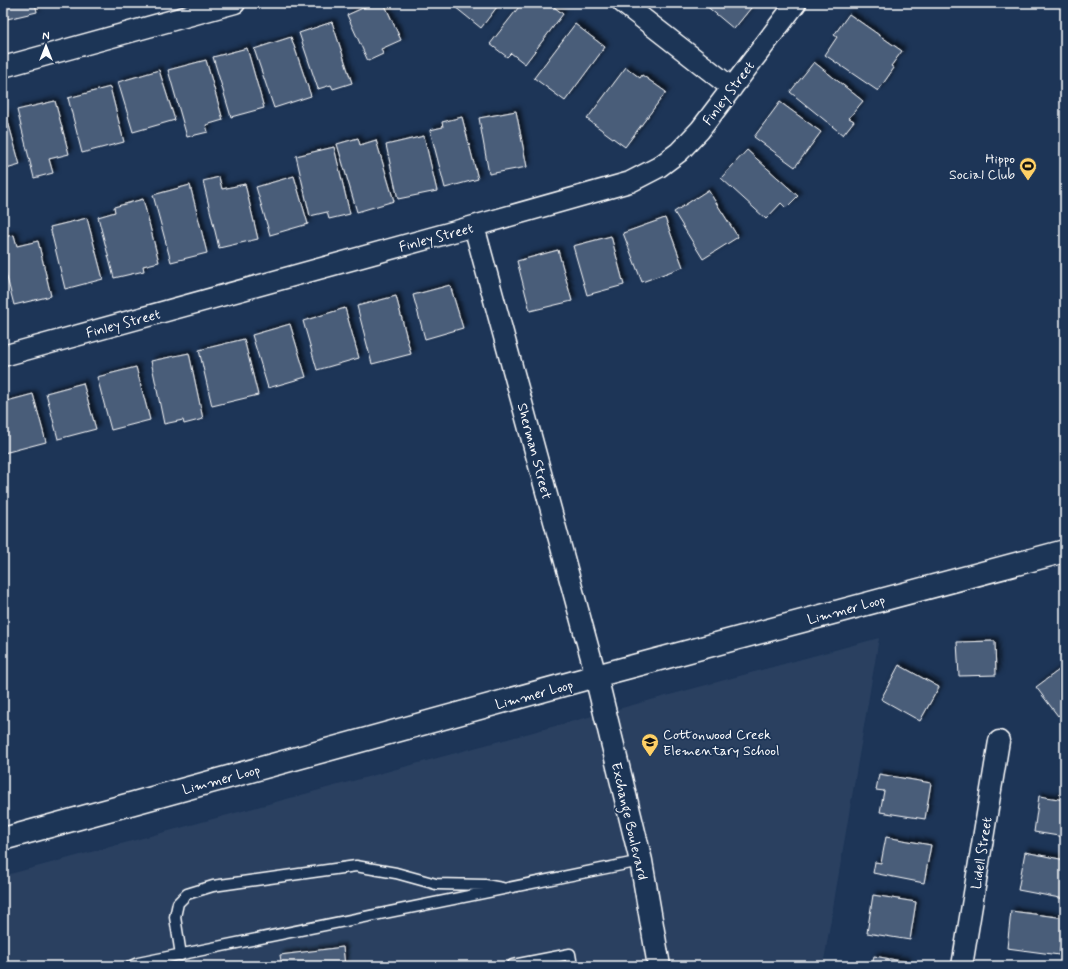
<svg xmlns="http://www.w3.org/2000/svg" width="1068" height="969" font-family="Mynerve,sans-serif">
<defs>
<filter id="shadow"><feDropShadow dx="3.5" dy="-3.5" stdDeviation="2" flood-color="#0009"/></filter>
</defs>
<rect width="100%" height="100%" fill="#1d3557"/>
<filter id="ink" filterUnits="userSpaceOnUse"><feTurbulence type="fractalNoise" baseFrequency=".025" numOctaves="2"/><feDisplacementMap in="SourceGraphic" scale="8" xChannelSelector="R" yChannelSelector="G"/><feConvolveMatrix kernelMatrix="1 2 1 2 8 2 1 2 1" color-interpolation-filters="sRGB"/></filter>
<g filter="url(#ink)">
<path fill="#2a4161" d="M879,638l-56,328h-820v-90z"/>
<path fill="#4a5d79" stroke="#fff" filter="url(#shadow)" d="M3,3h32l2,9 -34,8z
M374,3h10l17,37 -20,9 2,5 -15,7 -21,-46z
M458,3h42l-19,25 -26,-21z
M522,3h27l14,11 -38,50 -14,-11 -4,4 -17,-13z
M705,3h50l-21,26 -30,-25z
M849,14l53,37 -11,15 3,2 -16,23 -53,-36 12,-18 -3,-2z
M332,22l20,61 -19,6 -2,-4 -13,4 -19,-56z
M575,24l30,23 -40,54 -31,-23z
M291,37l20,59 -37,12 -20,-59z
M247,48l17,60 -33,9 -18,-60z
M206,60l17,60 -17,5 2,7 -21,5 -19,-67z
M814,62l49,39 -14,17 5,3 -11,14 -53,-43z
M626,67l14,11 2,-3 24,17 -41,55 -38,-28z
M159,70l16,50 -42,12 -15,-50z
M110,87l14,55 -42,11 -14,-55z
M55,101l14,53 -20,5 4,14 -19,5 -17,-68z
M780,102l41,30 -26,35 -41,-30z
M516,111l11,56 -38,7 -10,-56z
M6,114l14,51 -17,5v-55z
M462,117l16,62 -33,9 -15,-58 13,-3 -1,-5z
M424,136l13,55 -39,8 -12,-54z
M358,138l2,7 16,-5 18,61 -37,11 -20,-68z
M334,147l16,67 -21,5 -2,-7 -17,4 -14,-60z
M747,150l51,46 -12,12 -5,-5 -15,16 -45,-41z
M294,176l14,48 -38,11 -14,-48z
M219,177l3,12 23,-5 13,55 -39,9 -16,-67z
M190,185l17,68 -36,9 -18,-67z
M708,190l30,47 -35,22 -29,-47z
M143,199l16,63 -16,4 1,5 -30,7 -16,-61 17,-5 -1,-5z
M87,218l16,61 -38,10 -15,-62z
M665,218l18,49 -41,15 -19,-49z
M14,235l3,11 21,-5 13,55 -37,9 -11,-43v-25z
M611,236l13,49 -37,10 -14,-49z
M558,250l14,51 -42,10 -13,-50z
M450,285l13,43 -38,11 -12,-44z
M396,296l15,58 -39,10 -15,-58z
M345,308l14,50 -42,12 -14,-49z
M290,324l16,53 -38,11 -16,-53z
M244,339l14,56 -46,11 -13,-56z
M189,353l14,66 -19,5 -1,-4 -19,4 -13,-63z
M136,367l14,53 -39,10 -14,-53z
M83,383l13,46 -38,10 -12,-46z
M33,394l13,48 -42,11 -1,-51z
M995,641l1,34 -37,1 -2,-34z
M899,665l40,22 -19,34 -39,-22z
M1063,667l2,2v41l-7,6 -22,-29z
M879,774l52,9 -6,36 -45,-7 4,-21 -8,-1z
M1039,796l26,4v37l-31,-5z
M886,837l45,8 -7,38 -51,-10 2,-11 6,1z
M1025,852l40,8v39l-47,-9z
M873,895l43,7 -6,38 -43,-7z
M1011,911l54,7 -6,37 -52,-7z
M343,947l2,19h-63l-2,-11z
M874,956l33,6v4h-35z"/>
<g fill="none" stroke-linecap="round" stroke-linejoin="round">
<g stroke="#fff" stroke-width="13">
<path id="lane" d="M181,955l-6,-38 3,-14 9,-9 26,-8 143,-20 40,7 40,11 49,1 17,3
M131,966l7,-3 503,-102
M513,966v-1l57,-11 2,12"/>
</g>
<g stroke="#fff" stroke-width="23">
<path id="street" d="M623,3l109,85
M3,67l232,-64
M474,226l122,450
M3,356l471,-130 156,-44 29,-15 20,-15 21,-22 96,-127
M962,966l37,-225"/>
</g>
<g stroke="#fff" stroke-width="25">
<path id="secondary" d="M596,676l45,185 18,105
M3,839l593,-163 469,-125"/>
</g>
<use href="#lane" stroke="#1d3557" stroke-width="10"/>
<use href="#street" stroke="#1d3557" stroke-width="20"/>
<use href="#secondary" stroke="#1d3557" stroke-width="22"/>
</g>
</g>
<defs>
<g id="stadium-pin" transform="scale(0.9)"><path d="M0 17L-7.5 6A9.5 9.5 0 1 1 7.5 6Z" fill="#ffd166" stroke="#1d3557"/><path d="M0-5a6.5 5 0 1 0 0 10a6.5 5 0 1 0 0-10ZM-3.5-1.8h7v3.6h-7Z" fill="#111"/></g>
<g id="school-pin" transform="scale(0.9)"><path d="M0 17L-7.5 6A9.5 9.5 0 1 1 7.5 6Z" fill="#ffd166" stroke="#1d3557"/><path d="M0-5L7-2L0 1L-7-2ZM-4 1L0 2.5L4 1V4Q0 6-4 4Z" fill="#111"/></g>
</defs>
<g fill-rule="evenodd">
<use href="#stadium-pin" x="1028" y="166"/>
<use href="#school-pin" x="650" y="742"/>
</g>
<g text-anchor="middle" stroke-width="3.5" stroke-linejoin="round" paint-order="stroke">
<g font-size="14" fill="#fff" stroke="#1d3557">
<text transform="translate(728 93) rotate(-53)" y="5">Finley Street</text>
<text transform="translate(436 237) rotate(-15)" y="5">Finley Street</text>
<text transform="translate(123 323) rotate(-15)" y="5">Finley Street</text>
<text transform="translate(535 451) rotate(75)" y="5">Sherman Street</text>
<text transform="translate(846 609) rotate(-15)" y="5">Limmer Loop</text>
<text transform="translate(534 694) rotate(-15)" y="5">Limmer Loop</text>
<text transform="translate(221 779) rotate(-15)" y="5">Limmer Loop</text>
<text transform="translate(630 821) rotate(77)" y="5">Exchange Boulevard</text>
<text transform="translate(981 853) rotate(-81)" y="5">Lidell Street</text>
</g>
<g font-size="14" fill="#fff" stroke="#1d3557" text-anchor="end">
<text x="1015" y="163">Hippo<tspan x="1015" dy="16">Social Club</tspan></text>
<text x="663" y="739" text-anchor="start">Cottonwood Creek<tspan x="663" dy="16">Elementary School</tspan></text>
</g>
</g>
<rect width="1068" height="969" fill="none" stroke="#1d3557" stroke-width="16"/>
<rect x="8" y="8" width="1052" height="953" fill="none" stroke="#fff" stroke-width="1.5" filter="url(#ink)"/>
<g transform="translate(46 46)" stroke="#1d3557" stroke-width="3" paint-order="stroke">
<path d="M0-3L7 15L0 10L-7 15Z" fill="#ffffff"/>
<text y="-6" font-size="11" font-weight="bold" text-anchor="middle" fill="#ffffff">N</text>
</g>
</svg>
